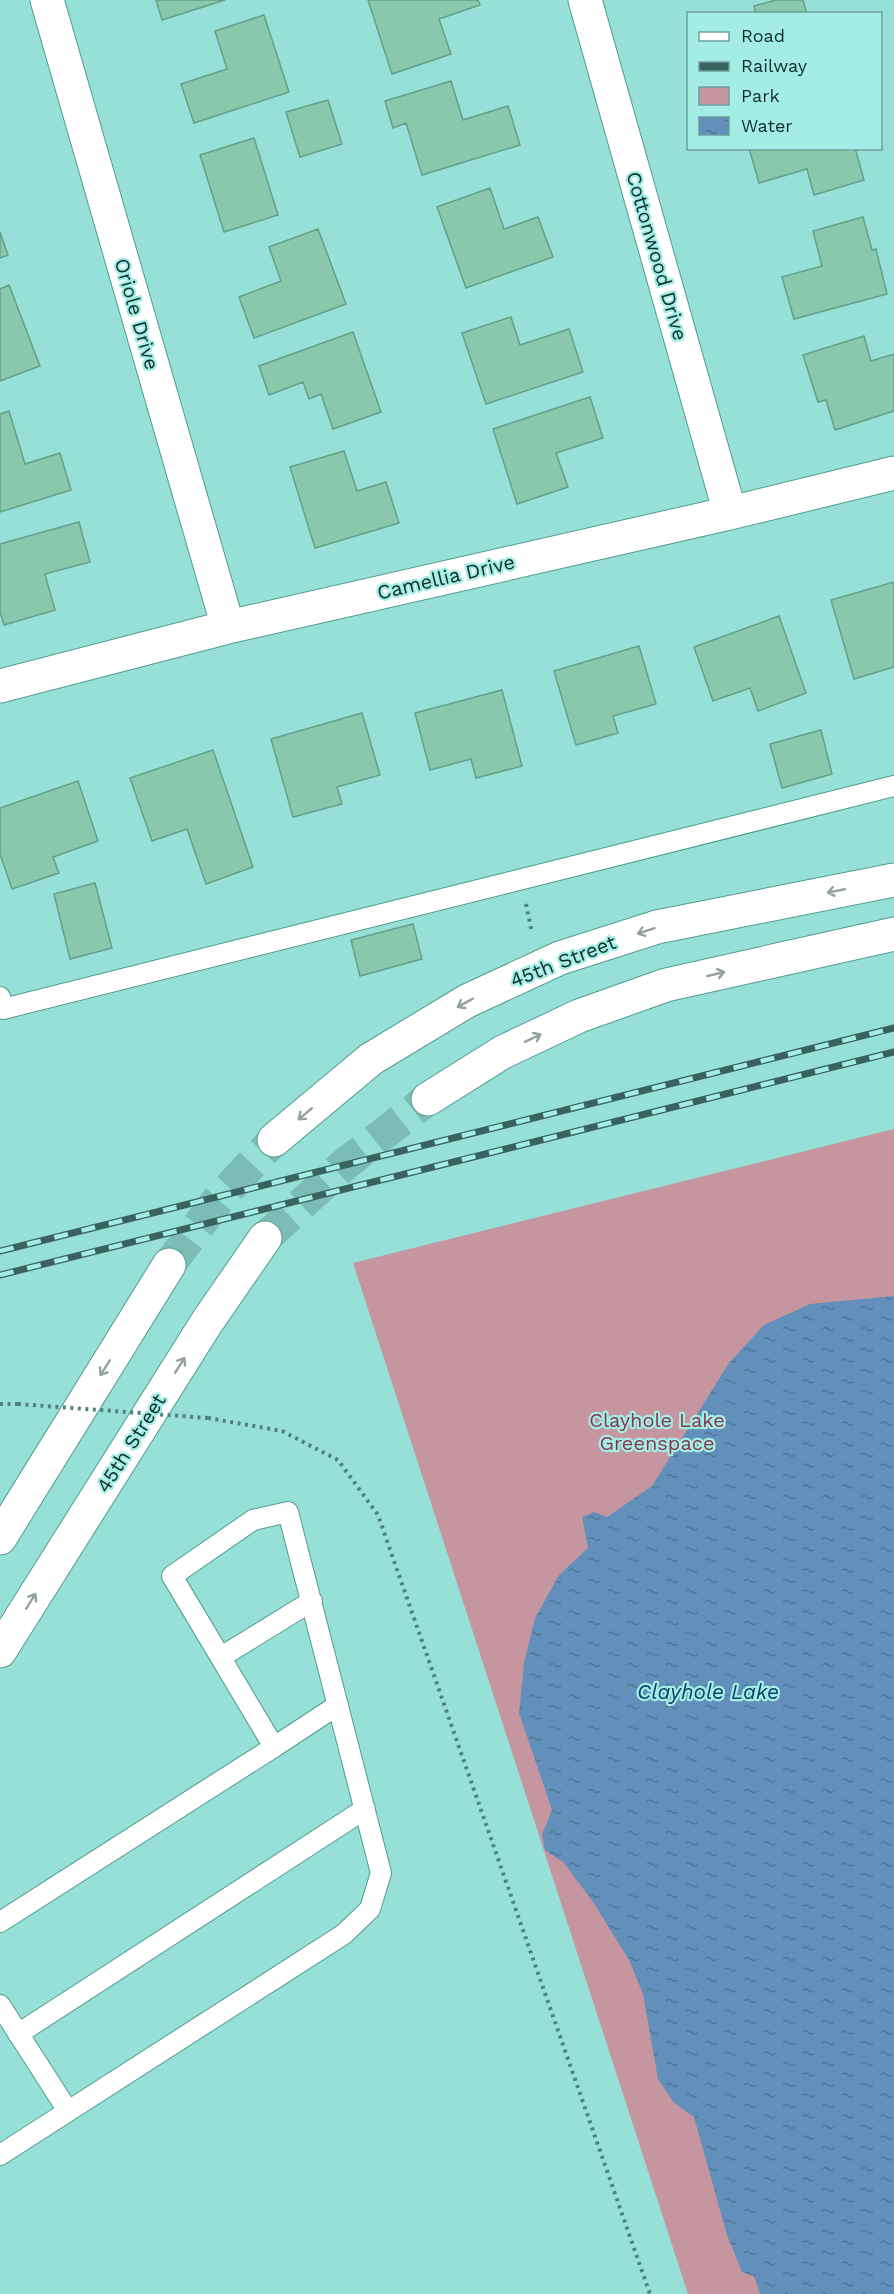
<svg xmlns="http://www.w3.org/2000/svg" width="894" height="2294" font-family="'Work Sans',sans-serif">
<defs>
<pattern id="water-ripples" width="26" height="14" patternUnits="userSpaceOnUse" patternTransform="scale(1.5)"><rect width="26" height="14" fill="#6290ba"/><path d="M2 4q2-2 4 0t4 0M15 11q2-2 4 0t4 0" fill="none" stroke="#4f7697"/></pattern>
</defs>
<rect width="100%" height="100%" fill="#96e0d7"/>
<path fill="#c5969f" d="M894,1129v1165h-206l-335,-1031z"/>
<path fill="url(#water-ripples)" d="M894,1296v998h-134l-6,-18 -12,-4 -15,-37 -33,-118 -21,-15 -15,-23 -15,-85 -14,-34 -36,-58 -29,-39 -19,-13 -3,-16 10,-24 -33,-97 5,-50 11,-45 24,-43 29,-27 -6,-31 12,-5 13,5 45,-31 77,-123 35,-38 46,-21z"/>
<path fill="#8ac8ae" stroke="#63a088" stroke-width="1.5" d="M156,0h69l-63,20z
M368,0h110l2,5 -41,14 12,35 -59,20z
M776,0h27l4,14h-51l-2,-8z
M264,15l25,77 -95,31 -13,-39 46,-15 -12,-38z
M451,81l12,39 45,-14 12,39 -98,30 -16,-52 -13,5 -8,-27z
M328,100l14,44 -42,13 -14,-45z
M254,138l24,77 -54,17 -24,-77z
M749,148h106l9,32 -50,15 -7,-26 -48,14z
M490,188l14,41 34,-12 15,40 -87,31 -29,-81z
M863,217l9,33 4,-1 11,45 -93,25 -12,-42 40,-11 -9,-35z
M318,229l28,75 -92,34 -15,-41 42,-16 -12,-34z
M0,232l8,23 -8,3z
M9,285l31,81 -40,15v-92z
M511,317l9,28 49,-16 14,43 -97,32 -24,-71z
M353,332l28,80 -48,17 -12,-35 -12,5 -6,-17 -34,13 -10,-29z
M864,336l7,25 23,-7v57l-59,19 -9,-30 -8,2 -15,-47z
M590,397l13,41 -47,15 12,34 -51,17 -24,-75z
M9,411l16,53 35,-11 11,37 -71,22v-98z
M344,451l13,40 29,-9 13,41 -84,25 -25,-81z
M79,522l11,40 -45,12 10,36 -51,15 -4,-13v-68z
M894,582v85l-40,12 -23,-79z
M779,616l27,77 -48,18 -8,-23 -37,13 -19,-54z
M639,646l17,58 -43,12 5,17 -42,12 -22,-74z
M502,690l20,76 -46,12 -5,-19 -41,11 -15,-57z
M362,713l18,62 -43,12 5,17 -49,13 -22,-78z
M821,730l11,44 -50,14 -12,-44z
M213,750l40,117 -47,17 -19,-55 -35,12 -22,-63z
M78,781l20,60 -45,16 6,16 -47,16 -12,-35v-46z
M95,883l17,65 -42,11 -16,-65z
M413,924l9,35 -62,17 -9,-36z"/>
<g fill="none" stroke-linecap="round" stroke-linejoin="round">
<path stroke="#7bbdb5" stroke-width="33" stroke-dasharray="33 16" stroke-linecap="butt" d="M265,1238l79,-73 84,-66
M169,1265l49,-65 56,-60"/>
<g stroke="#529b93" stroke-width="22">
<path id="lane" d="M0,997l3,12 891,-223
M221,1657l91,-56
M274,1747l64,-42
M0,1922l274,-175 -102,-171 81,-56 35,-8 93,361 -11,36 -26,25 -344,221
M0,2005l68,106
M18,2034l347,-225"/>
</g>
<g stroke="#529b93" stroke-width="35">
<path id="street" d="M47,0l181,627
M585,0l145,513
M0,686l228,-59 502,-114 164,-40"/>
</g>
<g stroke="#529b93" stroke-width="35">
<path id="secondary" d="M428,1099l75,-47 76,-36 87,-31 228,-51
M274,1140l97,-81 96,-58 93,-43 97,-31 237,-47
M0,1538l169,-273
M0,1651l207,-329 58,-84"/>
</g>
<path stroke="#50837d" stroke-width="4" stroke-dasharray="3 4.5" stroke-linecap="butt" d="M526,904l6,29
M0,1404h18
M208,1418l74,13 56,29 40,55 272,779"/>
<use href="#lane" stroke="#fff" stroke-width="20"/>
<use href="#street" stroke="#fff" stroke-width="33"/>
<use href="#secondary" stroke="#fff" stroke-width="33"/>
<g stroke="#38635f" stroke-width="7">
<path id="rail" d="M0,1251l894,-223
M0,1275l894,-223"/>
</g>
<use href="#rail" stroke="#a3ede5" stroke-width="4.5" stroke-dasharray="14" stroke-linecap="butt"/>
<path stroke="#50837d" stroke-width="4" stroke-dasharray="3 4.5" stroke-linecap="butt" d="M18,1404l190,14"/>
</g>
<defs><path id="oneway-shaft" d="M-6 0H5M1.5-3L5.5 0L1.5 3" fill="none" stroke-width="1.6" stroke-linecap="round" stroke-linejoin="round" transform="scale(1.5)"/></defs>
<g stroke="#93a1a0">
<use href="#oneway-shaft" transform="translate(836 891) rotate(169)"/>
<use href="#oneway-shaft" transform="translate(646 931) rotate(162)"/>
<use href="#oneway-shaft" transform="translate(716 974) rotate(-13)"/>
<use href="#oneway-shaft" transform="translate(465 1003) rotate(151)"/>
<use href="#oneway-shaft" transform="translate(533 1038) rotate(-25)"/>
<use href="#oneway-shaft" transform="translate(305 1114) rotate(140)"/>
<use href="#oneway-shaft" transform="translate(180 1365) rotate(-58)"/>
<use href="#oneway-shaft" transform="translate(105 1368) rotate(122)"/>
<use href="#oneway-shaft" transform="translate(31 1601) rotate(-58)"/>
</g>
<g text-anchor="middle" stroke-width="4.5" stroke-linejoin="round" paint-order="stroke">
<g font-size="20" fill="#102f2c" stroke="#a3ede5">
<text transform="translate(657 256) rotate(74)" y="7">Cottonwood Drive</text>
<text transform="translate(137 314) rotate(74)" y="7">Oriole Drive</text>
<text transform="translate(446 577) rotate(-13)" y="7">Camellia Drive</text>
<text transform="translate(563 961) rotate(-21)" y="7">45th Street</text>
<text transform="translate(131 1443) rotate(-58)" y="7">45th Street</text>
</g>
<g font-size="20" fill="#86364b" stroke="#a3ede5">
<text x="657" y="1427">Clayhole Lake<tspan x="657" dy="23">Greenspace</tspan></text>
</g>
<g font-size="21" font-style="italic" fill="#0b426b" stroke="#a3ede5">
<text x="708" y="1699">Clayhole Lake</text>
</g>
</g>
<rect x="687" y="12" width="195" height="138" fill="#a3ede5" stroke="#68a19b" stroke-width="1.5"/>
<rect x="699" y="32" width="30" height="9" fill="#ffffff" stroke="#68a19b" stroke-width="1.5"/>
<text x="741" y="42" font-size="18" fill="#102f2c">Road</text>
<rect x="699" y="62" width="30" height="9" fill="#38635f" stroke="#68a19b" stroke-width="1.5"/>
<text x="741" y="72" font-size="18" fill="#102f2c">Railway</text>
<rect x="699" y="87" width="30" height="18" fill="#c5969f" stroke="#68a19b" stroke-width="1.5"/>
<text x="741" y="102" font-size="18" fill="#102f2c">Park</text>
<rect x="699" y="117" width="30" height="18" fill="url(#water-ripples)" stroke="#68a19b" stroke-width="1.5"/>
<text x="741" y="132" font-size="18" fill="#102f2c">Water</text>
</svg>
